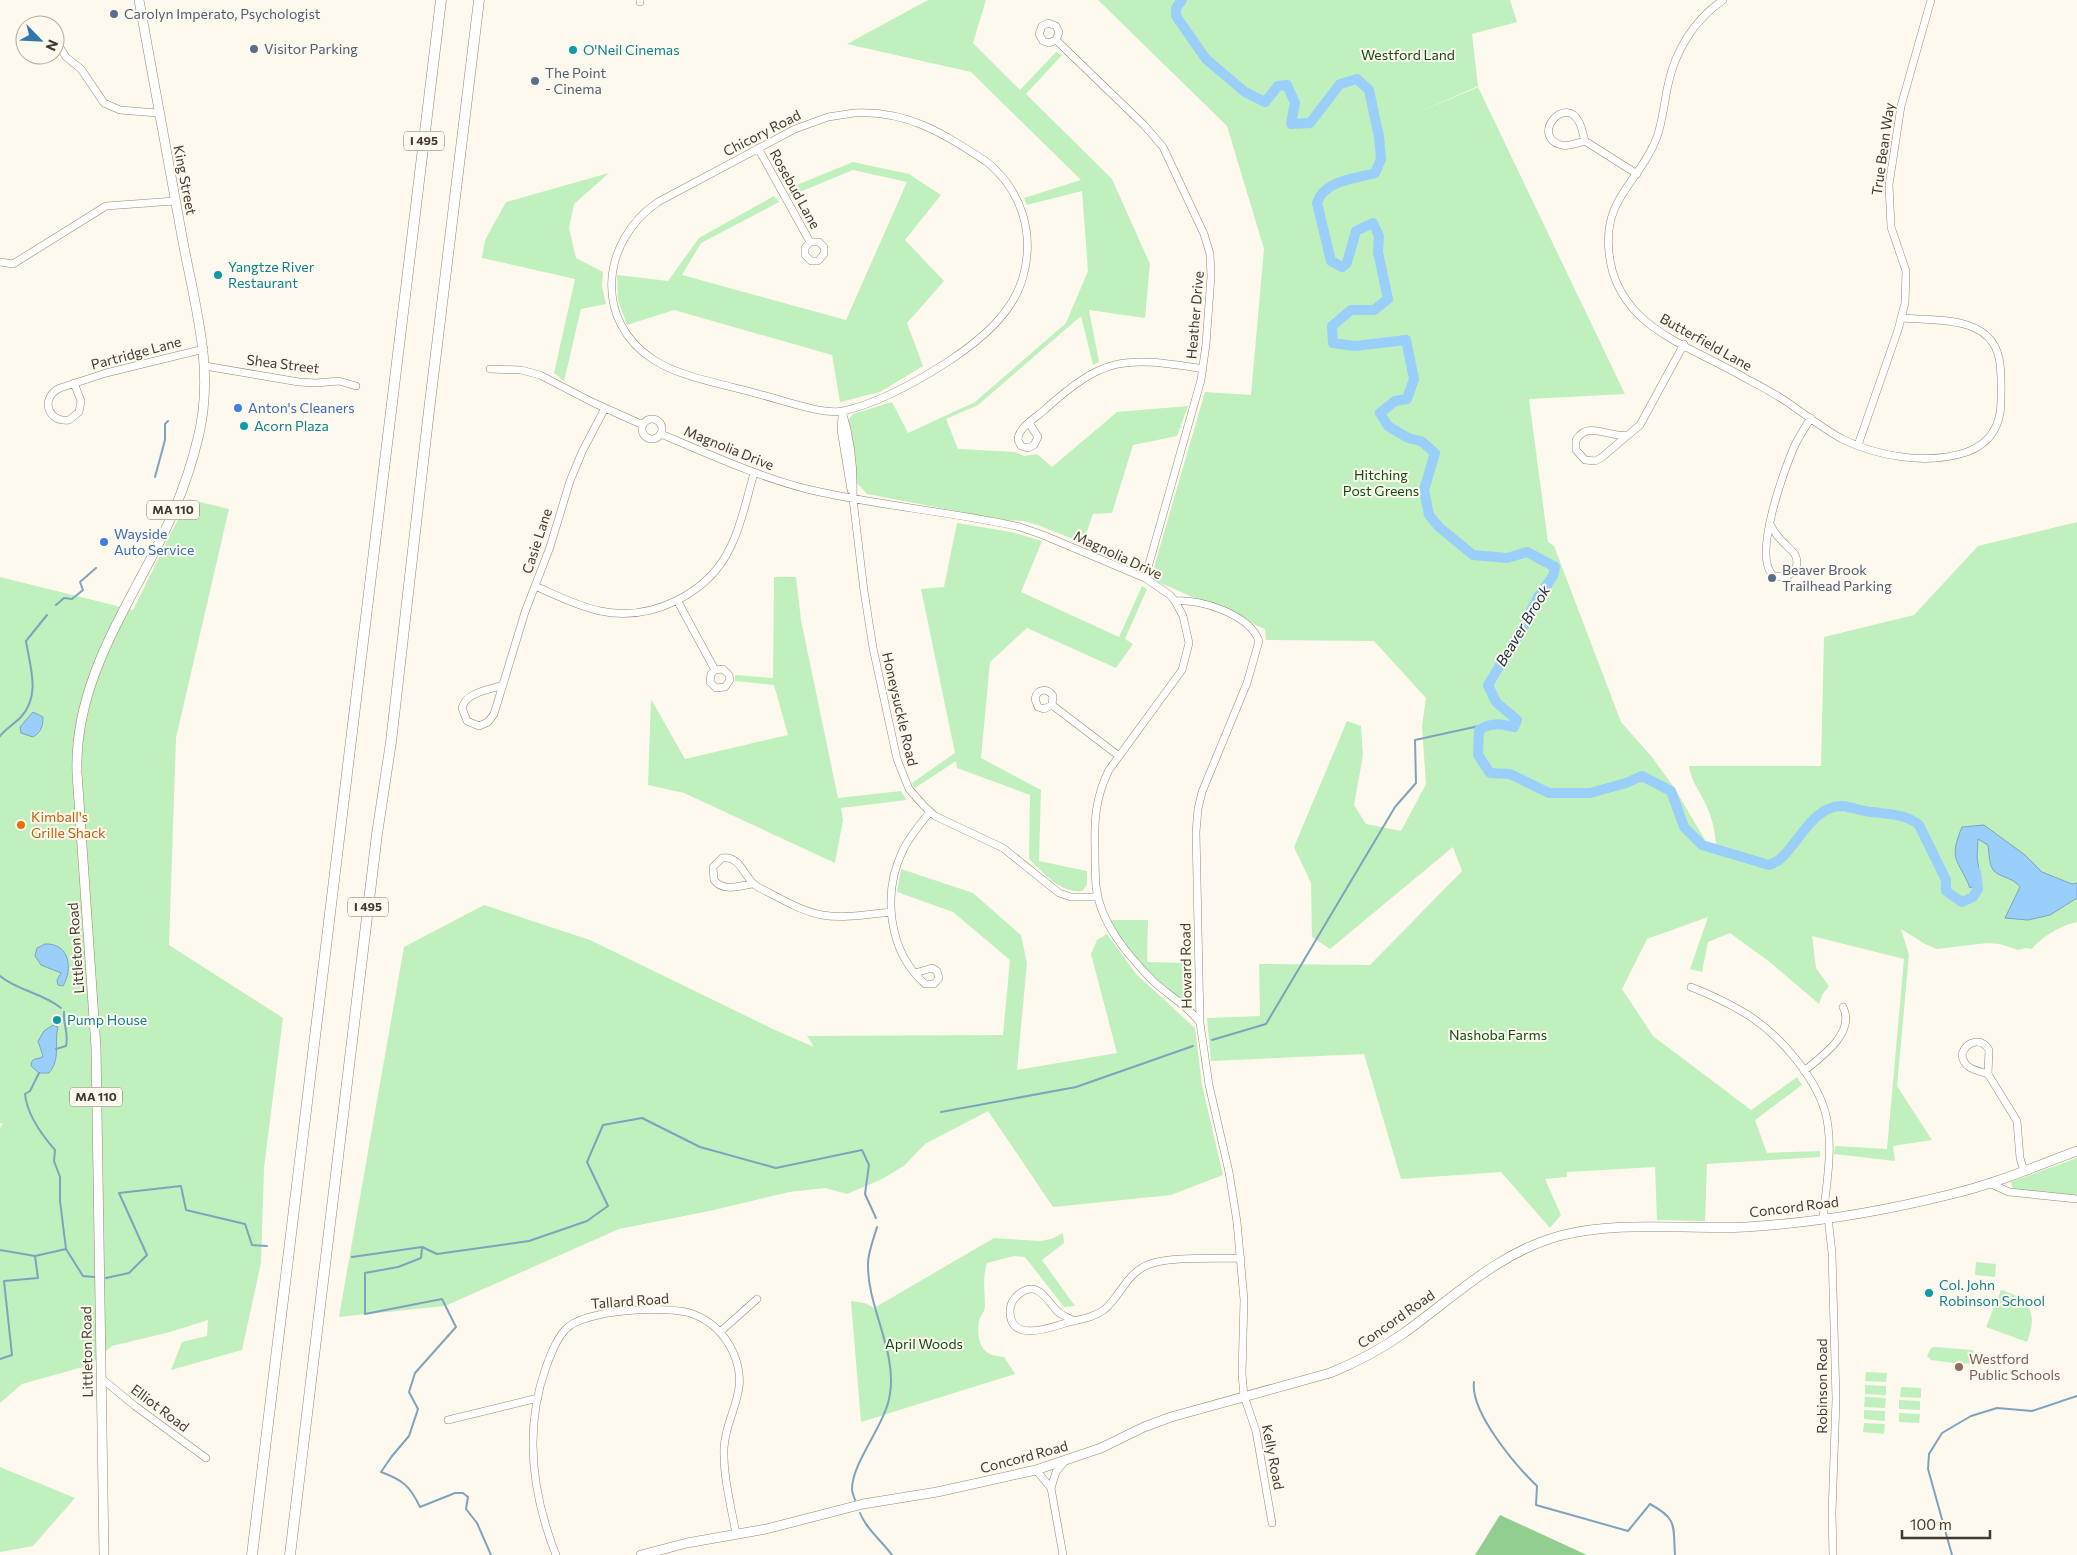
<svg xmlns="http://www.w3.org/2000/svg" width="2077" height="1555" font-family="Commissioner,sans-serif">
<rect width="100%" height="100%" fill="#fef9ee"/>
<path fill="#bff0bd" d="M928,0h58l-13,43 47,47 36,-38 6,3 -36,39 86,85 38,85 -5,54 -56,-8 10,52 -6,3 -12,-49 -103,89 -32,14 12,30 57,3 9,4 13,-2 15,13 65,-55 71,-6 -11,30 -44,9 -21,68 -19,1 -10,29 -45,-18 -15,-4 -19,-1 -137,-26 -11,-12 -8,-62 5,-6 39,-12 16,31 67,-31 91,-79 22,-52 -6,-80 -55,14 -3,-7 57,-18 -110,-108 -124,-28z
M1098,0h412l7,22 -45,12 6,52 -63,28 63,-27 147,307 -96,5 19,143 6,4 67,176 31,35 23,32 33,56 8,1c-1,-15 -4,-30 -11,-43 -6,-13 -14,-22 -16,-37h132l3,-129 90,-22 64,-69 99,-24v400c-15,3 -36,15 -45,27l-6,-1 -8,2 -18,-6 -13,-1 -50,6 -12,-5 -24,-15 8,26 -12,131 35,54 -39,6 2,15 -61,-7 1,-8 52,3 17,-190 -92,-23 4,32 13,18 -7,9 -3,9 -48,-41 -41,-30 -22,9 -6,30 -12,-3 18,-52 -61,22 -25,50 31,47 98,74 46,-33 5,8 -47,35 12,33 53,-2v6l-113,7 -2,57 -48,-1 -2,-53 -88,5v5l-22,2 16,36 -11,13 -49,-56 -100,7 -37,-125 -153,7 -4,-43 53,-2 -1,-52 111,1 92,-94 -9,-24 -123,102 -18,-12 -1,-54 -17,-36 53,-126 14,5 2,29 -9,50 12,19 35,7 25,-47 -4,-58 4,-28 -52,-57 -108,-1 -1,-11 -109,-48 -4,-7 53,-182 46,3 13,-146 -37,-123z
M853,162l56,12 32,21 -36,45 39,41 -37,42 16,43 -43,26 -40,10 -8,-47 -158,-45 -47,15 -9,-25 -1,-25 51,6 31,-43 75,-42 5,6 -78,41 -19,32 164,45 61,-138 -54,-12 -63,26 -3,-7z
M609,173l-35,31 -5,24 7,30 27,14 -1,15 4,17 -25,5 -17,72 -10,-8 21,-94 -93,-21 3,-18 21,-38z
M188,499l41,10 -53,229 -7,207 114,73 -19,150 -3,95 -19,87 -71,20 11,-28 25,-6 1,-16 -38,12 -58,14 -22,19 -68,19 -22,19v-275l3,-5h-3v-546l133,33z
M957,523l54,9 31,9 -21,51 98,45 23,-51 5,3 -22,50 8,5 -17,24 -89,-40 -37,34 -9,96 60,32 -2,71 48,10v14l-5,6c-23,2 -38,-18 -53,-32l1,-64 -73,-27 -1,-7 -41,27 -3,-5 43,-30 -34,-164 23,-2z
M774,577h22l5,43 37,178 63,-7 6,9 -66,8 2,12 -8,43 -151,-70 -36,-8 3,-86 34,60 103,-24 -14,-50 -39,-4v-6l38,3z
M901,869l72,24 48,42 6,28 -10,107 100,-17 -26,-99 6,-14 10,-6 30,41 58,53 7,57 21,90 -52,20 -118,12 -65,-96 -63,33 -21,22 -24,14 -33,14 -22,-6 -36,4 -75,18 -95,19 -174,77 -106,11 65,-370 80,-42 106,35 185,90 39,17 -7,-11 196,-1 7,-75 -57,-48 -56,-20z
M1105,920h43l-1,42 43,1 3,56 -53,-47z
M2077,1158v39l-64,-7 -2,-8z
M1063,1233l1,10 -22,17 33,46 -11,1 -39,-50 -11,-1 -27,7c-5,15 -2,28 -2,43 0,6 -5,10 -6,15 -2,10 -1,26 9,32 4,3 11,3 16,4l11,17 -154,48 -10,-121 14,2 9,5 120,-70 46,3 11,-2z
M1976,1262l20,2 -1,13 -20,-2z
M2001,1290c30,9 37,24 26,52l-41,-15z
M1934,1347l39,3 3,10 -2,3 -13,1 -30,-4 -4,-4 4,-8z
M1866,1372l21,1 -1,9 -21,-1z
M1865,1385l21,1v9l-21,-1z
M1901,1387l20,1v10l-21,-1z
M1865,1397l21,1 -1,10 -21,-1z
M1899,1400l21,1v9l-21,-1z
M1864,1410l21,1v10l-21,-2z
M1899,1413l21,1 -1,9 -20,-1z
M1864,1423l21,1 -1,10 -21,-2z
M0,1467l75,31 -42,48 -33,6z"/>
<path fill="#93ce91" d="M1500,1515l87,40h-112z"/>
<path fill="#9acffb" stroke="#7fa3be" d="M33,712l10,5c0,10 -2,15 -10,20l-12,-4 -1,-6z
M1984,825l41,30 17,17 30,12 5,-1v15l-27,17 -22,5 -23,-2 15,-31c-7,-11 -25,-9 -29,-21 -2,-7 -2,-15 -3,-21l-10,-6 -1,18 4,26 -11,5c-12,-30 -22,-27 -8,-61z
M45,944c25,-1 28,25 18,42l-5,-1 -1,-5 4,-7 -20,-8 -6,-9 2,-8z
M53,1025l5,2c-4,16 3,32 -9,46h-10l-8,-7c0,-10 7,-5 12,-10l-5,-15 6,-10z"/>
<g fill="none" stroke-linecap="round" stroke-linejoin="round">
<path stroke="#7fa3be" stroke-width="2" d="M155,477l10,-37v-16l3,-3
M56,605l8,-7 8,1 11,-9 -3,-8 16,-14
M0,736c6,-7 14,-12 21,-19 20,-22 9,-50 5,-76l21,-26
M0,976c18,15 43,17 61,32
M1212,1040l54,-16 129,-217 21,-24 -1,-43 73,-16
M56,1049l10,-3c3,-13 -3,-21 -2,-34
M39,1073l-9,18 -5,3c2,21 16,40 30,56l-1,11 6,16v24l6,48
M941,1112l135,-25 117,-41
M422,1248l-1,10 -23,9 -33,6v41l77,-15 14,28 -41,46 -6,19 9,17 -9,27 -17,20 -11,16c22,8 29,14 39,35l35,-14h8l5,4 -2,12 11,14 14,32
M0,1250l35,6
M352,1257l70,-10 15,7 92,-13 58,-20 21,-15 -21,-44 16,-37 39,-7 58,29 76,21 86,-18 7,15 -4,29 11,24
M106,1278l23,-5 18,-18 -28,-62 62,-7 5,24 59,14 7,21 15,1
M0,1359l12,-4 -8,-74 34,-3 -3,-22 31,-7 17,27 11,1
M1474,1382c-4,30 42,84 63,104l-1,19 92,26 22,-27c28,15 23,22 25,51
M855,1500c-1,-3 -3,-8 -3,-11 0,-27 34,-65 38,-95 7,-43 -23,-88 -22,-130 0,-12 6,-26 9,-37
M860,1513c6,16 22,28 32,42
M1952,1555l-24,-86 1,-15 13,-21 29,-17 26,-8 35,3 45,-15"/>
<path stroke="#9acffb" stroke-width="10" d="M1182,0l-6,8v8l30,43 39,33 20,10 13,-16 9,-1 8,18 -4,21 19,-1 30,-39 17,-5 12,11 10,47 2,22 -6,14c-20,6 -51,7 -58,30l14,58 11,6 5,-4 9,-32 17,-8 6,13 -1,16 10,47 -14,11h-23l-19,16 1,17 22,3 51,-6 8,39 -7,20 -12,2 -15,12 8,13 20,12 13,3 14,12 -11,37 5,25 10,12 34,28 34,3 20,-6 28,15 -2,9 -15,21 -17,34 -33,54 8,17 21,18 -3,7c-14,-3 -23,-5 -35,3l-1,25 12,18 20,1 39,19h41l36,-10 16,-7 29,15 13,36 18,18 67,20c3,-1 7,-3 10,-5 19,-15 33,-54 63,-54 9,1 20,5 30,6 16,2 34,2 47,13l27,55v11l16,11 11,-5 5,-8 -2,-17"/>
<g stroke="#94886e" stroke-width="8">
<path id="minor" d="M1723,0c-29,20 -48,51 -55,85 -4,18 -5,35 -11,52 -17,45 -54,60 -48,115 2,24 13,46 30,63 26,26 74,44 106,63 15,8 31,16 45,26 17,12 34,25 52,35 37,18 86,26 125,13 24,-9 34,-27 34,-51 0,-14 1,-30 -2,-43 -9,-43 -64,-37 -97,-40
M640,2v-2
M1056,40l-7,3 -6,-2 -4,-7 3,-8 6,-3 8,3 3,6 -3,8 88,85 19,22 41,87 6,20 1,22 -5,68 -5,36 -56,198
M61,49l5,8 15,12 23,34 16,7 38,3
M854,113c54,-3 90,21 133,49 35,29 48,72 36,115 -10,37 -44,64 -74,84 -31,20 -69,42 -106,50 -20,4 -61,-11 -81,-16 -30,-9 -83,-18 -108,-35 -61,-39 -53,-119 4,-158l137,-73 33,-12z
M1585,141c-2,-6 -3,-14 -6,-19 -14,-28 -49,14 -18,23 7,2 17,-2 24,-4l52,33
M758,148l52,94h9l5,5v7l-6,7h-7l-6,-6v-7l5,-6
M0,262l13,2 93,-58 69,-5
M205,366l94,16 17,1 23,-2 17,5
M490,369l31,1 19,5 52,27 51,23
M74,383l7,18 -2,11 -10,8c-22,3 -29,-23 -9,-32l46,-15 98,-24
M842,411c9,28 12,58 11,88l11,92 9,57 24,111 12,30 15,17 11,10 68,32 56,45 12,4h27
M842,417l-1,13 10,60
M642 429a10 10 0 1 1 20 0a10 10 0 1 1-20 0Z
M1029,423l9,14 -4,8 -6,3 -7,-2 -3,-6c0,-12 16,-21 24,-28 62,-56 80,-56 161,-43
M661,434c48,20 95,42 146,55 70,17 142,22 213,38l23,8 102,43 25,17 5,6 8,15 6,27 -7,27 -73,100c-13,26 -15,49 -14,78 0,12 0,25 1,38 4,37 31,68 56,94 13,13 38,27 48,43
M1627,435c-18,3 -39,-15 -51,5v10l9,10 10,1 6,-3 39,-33 44,-81
M1858,445l40,-115 7,-27 1,-32 -15,-44 -2,-42 12,-79 30,-106
M1770,524c3,6 7,12 12,17 8,9 18,13 14,27l-9,9 -13,-1c-23,-17 11,-109 21,-131 5,-10 10,-18 16,-27
M535,586c21,9 42,20 65,25 51,11 109,-17 131,-65 11,-22 16,-49 23,-73
M677,600l38,70 8,-1 6,6 1,5 -5,7 -9,1 -6,-6 1,-8 4,-4
M1175,601c25,-3 75,14 84,40l-12,42 -45,109 -4,17 -2,23 4,191 9,62 20,87 8,50 7,78 -2,74 2,22 12,35 16,92
M503,685c-14,5 -37,7 -41,23l5,13 12,5 9,-4 6,-8 31,-102 25,-65 20,-66 12,-29 23,-44
M1052,705l-8,4 -6,-2 -3,-8c2,-10 12,-12 18,-3l-1,9 67,51
M752,884c-13,2 -29,8 -38,-4l-1,-13 9,-9c20,-3 22,22 36,29 20,10 42,24 64,28 22,4 47,-1 69,-3
M915,973l17,-5 5,3 2,7 -5,6h-9c-37,-33 -43,-91 -22,-134 7,-14 17,-26 27,-38
M1691,987c18,7 35,15 52,25 36,21 80,71 85,114 4,29 -2,62 -5,92
M1804,1071c17,-14 52,-38 39,-64
M1988,1074c-12,-4 -25,-5 -26,-20 5,-14 20,-16 27,-4l-1,24 29,47 3,37 4,13
M1989,1183l20,9 68,7
M1828,1217l4,36 4,146 -4,114 1,42
M1075,1321c-6,-3 -12,-5 -17,-9 -11,-11 -20,-33 -39,-18 -5,4 -9,10 -9,17 0,33 42,16 59,11 13,-3 26,-5 36,-13 17,-15 22,-37 45,-45 20,-8 68,-5 91,-6
M720,1332l37,-33
M101,1378l34,28 71,52
M448,1420l90,-22
M1036,1470l15,18
M556,1555c-24,-61 -32,-126 -10,-188 5,-13 10,-27 19,-37 18,-21 103,-25 128,-16 18,7 32,21 40,38 18,40 -7,60 -9,96 -1,28 7,58 12,86
M1063,1555l-12,-67 5,-16 8,-10"/>
</g>
<g stroke="#94886e" stroke-width="10">
<path id="major" d="M104,1555l-8,-507 -19,-275c-3,-88 47,-160 85,-236 15,-31 28,-65 36,-99 18,-70 -5,-138 -17,-207 -14,-77 -28,-154 -42,-231
M641,1555l46,-12 79,-14 97,-25 74,-12 99,-22 65,-22 43,-21 27,-10 159,-44c27,-11 50,-23 74,-40 50,-36 94,-80 155,-97 60,-16 126,-6 187,-9 67,-4 142,-17 206,-33 43,-10 84,-28 125,-43"/>
</g>
<g stroke="#94886e" stroke-width="11">
<path id="highway" d="M252,1555l189,-1555
M290,1555l87,-721 14,-92 37,-323 51,-419"/>
</g>
<use href="#minor" stroke="#fff" stroke-width="7"/>
<use href="#major" stroke="#fff" stroke-width="9"/>
<use href="#highway" stroke="#fff" stroke-width="10"/>
</g>
<g fill="#5c6f8a" stroke="#fef9ee" stroke-width="2">
<circle cx="114" cy="14" r="5"/>
<circle cx="254" cy="49" r="5"/>
<circle cx="535" cy="81" r="5"/>
<circle cx="1772" cy="578" r="5"/>
</g>
<g fill="#0f9aa8" stroke="#fef9ee" stroke-width="2">
<circle cx="573" cy="50" r="5"/>
<circle cx="218" cy="275" r="5"/>
<circle cx="244" cy="426" r="5"/>
<circle cx="57" cy="1020" r="5"/>
<circle cx="1929" cy="1293" r="5"/>
</g>
<g fill="#3f7fe0" stroke="#fef9ee" stroke-width="2">
<circle cx="238" cy="408" r="5"/>
<circle cx="104" cy="542" r="5"/>
</g>
<circle fill="#e8710a" stroke="#fef9ee" stroke-width="2" cx="21" cy="825" r="5"/>
<circle fill="#8d6e63" stroke="#fef9ee" stroke-width="2" cx="1959" cy="1367" r="5"/>
<g text-anchor="middle" stroke-width="4" stroke-linejoin="round" paint-order="stroke">
<g fill="#fef9ee" stroke="#797468" stroke-width="1">
<rect x="404" y="131.5" width="40" height="19" rx="4"/>
<rect x="147" y="500.5" width="52" height="19" rx="4"/>
<rect x="348" y="897.5" width="40" height="19" rx="4"/>
<rect x="70" y="1087.5" width="52" height="19" rx="4"/>
</g>
<g font-size="12" font-weight="bold" fill="#403b2f">
<text x="424" y="145">I 495</text>
<text x="173" y="514">MA 110</text>
<text x="368" y="911">I 495</text>
<text x="96" y="1101">MA 110</text>
</g>
<g font-size="14" fill="#4e5e75" stroke="#fef9ee" text-anchor="start">
<text x="124" y="19">Carolyn Imperato, Psychologist</text>
<text x="264" y="54">Visitor Parking</text>
<text x="545" y="78">The Point<tspan x="545" dy="16">- Cinema</tspan></text>
<text x="1782" y="575">Beaver Brook<tspan x="1782" dy="16">Trailhead Parking</tspan></text>
</g>
<g font-size="14" fill="#0d838f" stroke="#fef9ee" text-anchor="start">
<text x="583" y="55">O'Neil Cinemas</text>
<text x="228" y="272">Yangtze River<tspan x="228" dy="16">Restaurant</tspan></text>
<text x="254" y="431">Acorn Plaza</text>
<text x="67" y="1025">Pump House</text>
<text x="1939" y="1290">Col. John<tspan x="1939" dy="16">Robinson School</tspan></text>
</g>
<g font-size="14" fill="#0f4c13" stroke="#fef9ee">
<text x="1408" y="60">Westford Land</text>
<text x="1381" y="480">Hitching<tspan x="1381" dy="16">Post Greens</tspan></text>
<text x="1498" y="1040">Nashoba Farms</text>
<text x="924" y="1349">April Woods</text>
</g>
<g font-size="14" fill="#403b2f" stroke="#fef9ee">
<text transform="translate(762 133) rotate(-27)" y="5">Chicory Road</text>
<text transform="translate(1883 149) rotate(-82)" y="5">True Bean Way</text>
<text transform="translate(185 180) rotate(79)" y="5">King Street</text>
<text transform="translate(795 189) rotate(61)" y="5">Rosebud Lane</text>
<text transform="translate(1195 315) rotate(-85)" y="5">Heather Drive</text>
<text transform="translate(1706 342) rotate(29)" y="5">Butterfield Lane</text>
<text transform="translate(136 353) rotate(-15)" y="5">Partridge Lane</text>
<text transform="translate(283 364) rotate(7)" y="5">Shea Street</text>
<text transform="translate(729 448) rotate(22)" y="5">Magnolia Drive</text>
<text transform="translate(537 541) rotate(-72)" y="5">Casie Lane</text>
<text transform="translate(1118 555) rotate(25)" y="5">Magnolia Drive</text>
<text transform="translate(900 709) rotate(77)" y="5">Honeysuckle Road</text>
<text transform="translate(76 948) rotate(-94)" y="5">Littleton Road</text>
<text transform="translate(1186 966) rotate(-91)" y="5">Howard Road</text>
<text transform="translate(1794 1207) rotate(-7)" y="5">Concord Road</text>
<text transform="translate(630 1301) rotate(-4)" y="5">Tallard Road</text>
<text transform="translate(1396 1319) rotate(-35)" y="5">Concord Road</text>
<text transform="translate(87 1352) rotate(-91)" y="5">Littleton Road</text>
<text transform="translate(1822 1386) rotate(-90)" y="5">Robinson Road</text>
<text transform="translate(160 1408) rotate(37)" y="5">Elliot Road</text>
<text transform="translate(1024 1457) rotate(-15)" y="5">Concord Road</text>
<text transform="translate(1273 1457) rotate(79)" y="5">Kelly Road</text>
</g>
<g font-size="14" fill="#366cbe" stroke="#fef9ee" text-anchor="start">
<text x="248" y="413">Anton's Cleaners</text>
<text x="114" y="539">Wayside<tspan x="114" dy="16">Auto Service</tspan></text>
</g>
<g font-size="14" fill="#c56008" stroke="#fef9ee" text-anchor="start">
<text x="31" y="822">Kimball's<tspan x="31" dy="16">Grille Shack</tspan></text>
</g>
<g font-size="14" fill="#785e54" stroke="#fef9ee" text-anchor="start">
<text x="1969" y="1364">Westford<tspan x="1969" dy="16">Public Schools</tspan></text>
</g>
<g font-size="15" font-style="italic" fill="#133146" stroke="#fef9ee">
<text transform="translate(1523 626) rotate(-59)" y="5">Beaver Brook</text>
</g>
</g>
<g transform="translate(40 40) rotate(114)"><circle r="24" fill="#fef9ee" stroke="#b2ada2"/>
<path d="M0-4L9 19L0 12L-9 19Z" fill="#3177ac"/>
<text y="-8" font-size="14" font-weight="bold" text-anchor="middle" fill="#403b2f">N</text>
</g>
<path d="M1902 1530v8h88v-8" fill="none" stroke="#403b2f" stroke-width="2.5"/>
<text x="1910" y="1530" font-size="15" fill="#403b2f" stroke="#fef9ee" stroke-width="4" paint-order="stroke">100 m</text>
</svg>
